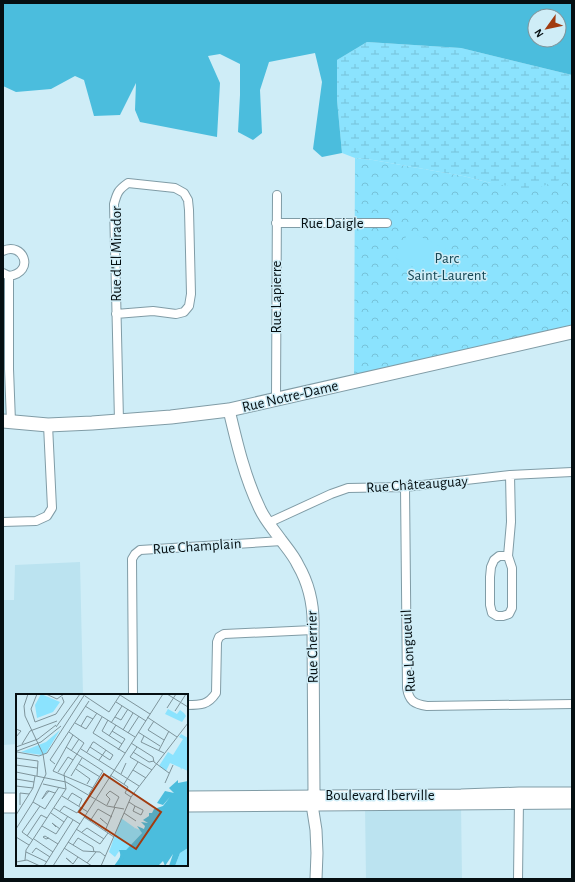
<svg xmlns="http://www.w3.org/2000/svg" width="575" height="882" font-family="'Alegreya Sans',sans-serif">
<defs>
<pattern id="forest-crowns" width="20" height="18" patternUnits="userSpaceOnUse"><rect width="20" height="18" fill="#8be3fe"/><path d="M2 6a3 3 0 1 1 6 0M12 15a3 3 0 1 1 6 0" fill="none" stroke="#76c2d9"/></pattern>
<pattern id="wetland-marsh" width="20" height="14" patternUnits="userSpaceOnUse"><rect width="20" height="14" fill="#8be3fe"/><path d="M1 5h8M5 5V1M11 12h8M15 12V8" fill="none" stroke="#76c2d9"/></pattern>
</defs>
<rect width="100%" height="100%" fill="#cfedf7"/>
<path fill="#bbe3f0" d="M3,369h6l2,53 -8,-1z
M80,562l3,133h-66v49l-14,1v-145h11l1,-35z
M461,804l1,75h-96l-1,-74z"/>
<path fill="url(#forest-crowns)" d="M355,158l18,2 90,16 28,7 81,-8v157l-218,49z"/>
<path fill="url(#wetland-marsh)" d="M367,42l94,6 111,27v101l-41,14 -40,-7 -28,-7 -90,-16 -18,-2 -13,-5 -5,-53v-40z"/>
<path fill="#8be3fe" d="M409,231l45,22 -14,27 -45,-22z"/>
<path fill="#4bbddd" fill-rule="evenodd" d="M3,3h569v72l-111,-27 -94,-6 -30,18v40l5,53 -20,4 -9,-8 9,-67 -7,-29 -46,9 -9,28 2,43 -9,7 -15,-8 2,-37v-31l-20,-10 -12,2 12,27 -3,54 -77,-15 -5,-12 1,-27 -16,32 -26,1 -10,-36 -9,-4 -24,13 -35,3 -13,-6zM535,16h24v24h-24z"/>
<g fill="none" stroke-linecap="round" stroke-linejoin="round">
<g stroke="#809ca6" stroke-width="10">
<path id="street" d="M276,223h111
M3,251c20,-10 33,21 6,25l-6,-3
M9,276v93l2,53
M116,314l37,-3 23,3 8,-2 5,-6 2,-12 -2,-84 -1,-10 -4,-7 -9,-5 -47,-5c-10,7 -11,10 -14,21l5,217
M276,399l1,-204
M405,487l2,201c2,13 7,16 20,18l145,-2
M3,522l33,-1 11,-5 5,-8 -4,-83
M268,523l63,-29 17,-6 57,-1 105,-12 62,-3
M508,556l4,12v40l-3,6 -6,2h-6l-5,-3 -2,-8v-28l1,-10 3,-7 5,-4h9l3,-34 -1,-47
M133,695l-1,-136 3,-5 5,-4 142,-9
M187,705c14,0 21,0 29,-12l1,-51 2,-5 5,-3 89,-4
M518,879l1,-79"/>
</g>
<g stroke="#809ca6" stroke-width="13">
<path id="secondary" d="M229,410c8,34 16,68 31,99 5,11 14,21 21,31 6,8 13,16 17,25 11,19 16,43 15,65l1,163 -1,18 3,19 1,23 -1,26
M187,797l274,-2 58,-2h53
M3,799h14
M187,806l385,-3
M3,807h14"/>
</g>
<g stroke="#809ca6" stroke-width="15">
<path id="primary" d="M3,421l45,4 44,-2 79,-6 58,-7 343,-78"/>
</g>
<use href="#street" stroke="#fff" stroke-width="8"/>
<use href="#secondary" stroke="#fff" stroke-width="11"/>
<use href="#primary" stroke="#fff" stroke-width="13"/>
</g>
<g text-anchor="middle" stroke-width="3" stroke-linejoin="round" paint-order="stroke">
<g font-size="15" fill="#050f12" stroke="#cfedf7">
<text x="332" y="228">Rue Daigle</text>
<text transform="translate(116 254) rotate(-90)" y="5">Rue d'El Mirador</text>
<text transform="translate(276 297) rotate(-90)" y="5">Rue Lapierre</text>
<text transform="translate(290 396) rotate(-13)" y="5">Rue Notre-Dame</text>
<text transform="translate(417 484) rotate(-4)" y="5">Rue Châteauguay</text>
<text transform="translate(197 546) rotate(-4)" y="5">Rue Champlain</text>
<text transform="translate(312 647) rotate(-91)" y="5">Rue Cherrier</text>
<text transform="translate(408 651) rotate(-93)" y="5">Rue Longueuil</text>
<text x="380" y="800">Boulevard Iberville</text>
</g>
<g font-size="15" fill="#174856" stroke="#cfedf7">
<text x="447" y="263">Parc<tspan x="447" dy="17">Saint-Laurent</tspan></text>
</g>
</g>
<g transform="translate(16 694)">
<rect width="172" height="172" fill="#cfedf7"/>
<path d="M44,36l-14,23 -4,2 -21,-3 25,-10zM172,154v18h-13l5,-13z" fill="#8be3fe"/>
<path d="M25,0l19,8 -7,10 -16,6 -2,-13zM165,40l7,4v33l-18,-8 -4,8 -7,-5 9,-14 5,3 10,-16 -4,-2zM105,124l14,10 -20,29 -6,-5z" fill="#8be3fe"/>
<path d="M168,55l4,1v4l-7,16 -2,-12zM119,134l7,3v2l-16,17h-6l6,-12z" fill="#8be3fe"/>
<path d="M152,15l9,5 3,-4 4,3 2,3 -4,6 -17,-8z" fill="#8be3fe"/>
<path d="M162,86v3l10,-2v67l-8,5 -5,13h-6l4,-12 -8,12 -2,-5 -5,5h-44l7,-10 -2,-6h7l16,-17 -5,-7 7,3 1,-3 -4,-4 7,1 -5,-3 6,-4v-3h3l2,-4 9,-3 7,-9 -7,8 -6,-2 8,-12 9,2 -5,-5z" fill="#4bbddd"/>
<path fill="none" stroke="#4bbddd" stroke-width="2" d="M103,172l3,-14 2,14"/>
<path fill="none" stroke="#7e949b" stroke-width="1" d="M21,0l-6,15 4,13 21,-8 8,-12 -2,-5M30,0l11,5 7,-5M151,0l21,13M69,2l24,16 11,-17 30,19M0,5v16M100,8l30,19M69,12l50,31M151,14l9,-14M159,17l11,-17M86,23l-9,16 32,20M99,23l6,3 7,-11M131,23l30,20M92,26l-6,11 20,13M138,27l-6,9 16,10M59,29l11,6 11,-16M95,29l11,-17M65,32l6,-10 6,3M40,33l24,-33M0,35l5,2 -5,6M107,36l10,-17M96,37l13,8 -7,11M122,38l22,14M112,39l11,-17M57,41l-20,36 40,17M93,42l7,-11M128,42l-3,6 23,11M115,49l22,14 1,5 15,11M6,50l8,-13 27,-10M0,53l22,-8 18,-14M50,53l37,24 -14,23M121,53l-7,10 22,13M65,55l58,37M143,56l10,-19M1,57l24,-9 20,-16M55,57l8,-12M1,58l22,4 8,-3 38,-59M71,58l6,-10h1l19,13 -3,5 -20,-13M117,58l16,10 5,-1M0,64l22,3 -1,15M83,66l7,-10M39,70l-5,-4 39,-59M63,70l21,13M0,71l21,3M60,75l14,10 -3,5M117,76l13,8M0,78l50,10 41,24 17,3M42,78l10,-15 5,3M105,80l5,-11M94,81l18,12 -3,6 6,4M55,82l11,-18M0,85l18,3M149,89l8,-18M27,90l23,5M108,90l14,-22M0,92l17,2M33,97l-7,8 5,-8h2l6,2M46,102l26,16M52,105l4,-6 10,6 -3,7M17,108l12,7 14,-22M113,108l6,4 8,4v1l-2,4 -8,-4 2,-5M4,111v-12l9,1M91,111l3,-6 -4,-4 4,-4 9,6 -5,10M38,114l26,16M44,117l4,-5 13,7 4,-6M35,119l13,9M108,119l12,8M0,121l17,-27 2,-12M68,123l30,20M74,127l8,-12 14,8M87,127l-3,-3 8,7M26,132l14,8 12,-18M40,133l-4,-4 8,6M0,135l17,-27 13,-28 -3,-20 -18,-38 -1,-10 4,-12M60,135l24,15 8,-11M89,137l10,-24M66,138l5,-4 17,11M11,142l14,-21 6,3M0,143l13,8M33,144l-3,1 -3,-2 2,-1 13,8M18,145l19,13M17,146l-11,-8 18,-26M52,148l15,9 17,1 5,4M57,151l5,-7 15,9 1,5M48,154l28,18M10,158l21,10M16,159l4,-5 14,9M9,166l1,-10 40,-61 -2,-15 20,-31 -15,-11M0,168l11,-2 13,6M55,168l-5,-4 7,6 5,-7M71,169l9,-11M28,172l29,-46M37,172l110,-172M85,172l30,-69 57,-74"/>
<path fill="#a13b10" fill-opacity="0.15" stroke="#a13b10" stroke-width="2" d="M88,80l57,38 -25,37 -57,-37z"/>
<rect width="172" height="172" fill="none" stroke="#050f12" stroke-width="2"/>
</g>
<rect width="575" height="882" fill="none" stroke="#050f12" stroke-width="8"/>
<g transform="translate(547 28) rotate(237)"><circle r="19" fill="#cfedf7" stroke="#7e949b"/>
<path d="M0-3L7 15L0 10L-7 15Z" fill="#a13b10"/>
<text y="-6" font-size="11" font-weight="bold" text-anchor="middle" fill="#050f12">N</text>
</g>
</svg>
